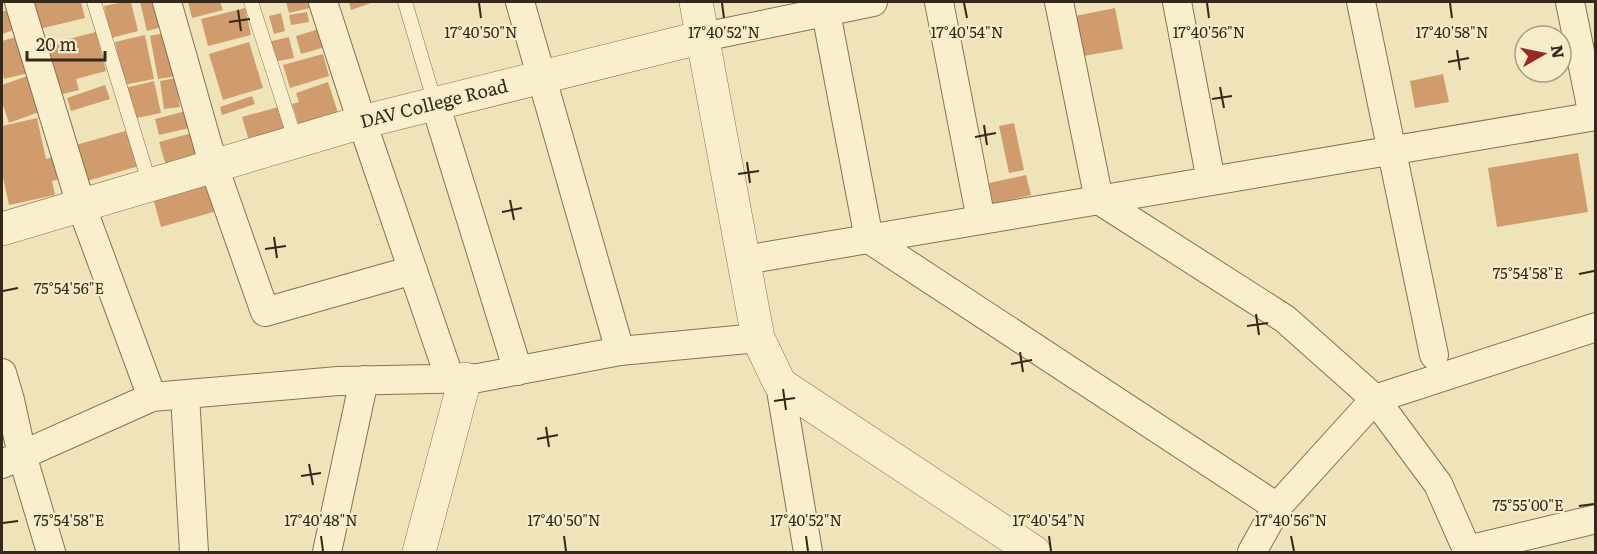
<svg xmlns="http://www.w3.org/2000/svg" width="1597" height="554" font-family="Literata,serif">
<rect width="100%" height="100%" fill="#efe3ba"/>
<path fill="#d09c6d" d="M27,2h54l4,16 -50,12z
M123,2h8l7,29 -27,7 -7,-32z
M140,2h20l6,24 -19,5z
M188,2h32l3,8 -31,8z
M286,2h27l1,5 -25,6z
M349,2h25l-23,8z
M245,8l6,27 -43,11 -7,-27z
M1115,8l8,41 -45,8 -8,-40z
M7,10l7,20 -12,4v-22z
M307,12l2,10 -18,3 -2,-10z
M281,13l4,18 -11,3 -5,-18z
M319,29l6,18 -24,7 -5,-18z
M96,32l10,39 -30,8 3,11 -24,6 -14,-50z
M169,32l8,44 -19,3 -8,-43z
M145,35l9,44 -30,6 -9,-43z
M19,36l9,37 -24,6 -2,-12v-26z
M289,37l5,21 -21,4 -5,-20z
M249,42l14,46 -40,12 -14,-46z
M323,54l6,22 -39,12 -7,-23z
M1443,74l6,28 -34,6 -5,-27z
M27,76l12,36 -30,11 -7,-21v-17z
M176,78l4,29 -16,2 -4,-28z
M154,81l7,32 -29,6 -7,-31z
M328,82l12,37 -39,13 -9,-28 7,-2 -3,-9z
M105,85l5,14 -39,12 -4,-13z
M252,96l3,8 -33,11 -2,-8z
M278,107l9,31 -36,10 -9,-31z
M190,110l4,17 -35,8 -4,-16z
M37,118l9,41 8,-2 5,22 -7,2 3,14 -46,10 -7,-32v-47z
M1014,123l10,47 -15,3 -10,-47z
M129,130l10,36 -52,15 -11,-36z
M199,131l9,34 -39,11 -10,-34z
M1578,153l10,59 -91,15 -9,-59z
M207,175l10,36 -56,16 -10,-36z
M1026,175l5,20 -38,9 -4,-21z"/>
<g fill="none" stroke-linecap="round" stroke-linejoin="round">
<g stroke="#867254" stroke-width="15">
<path id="service" d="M94,2l56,183
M251,2l45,140
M405,2l30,101"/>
</g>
<g stroke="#867254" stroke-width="30">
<path id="minor" d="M19,2l62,203 71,192
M167,2l47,165 51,145 148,-42
M323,2l39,120 88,257
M520,2l100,349
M824,2l45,237 408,268
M939,2l42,218
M1059,2l40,198 186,119 90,80 63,85 30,68
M1177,2l34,179
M1361,2l73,353
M1570,2l23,114
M703,37l170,-35
M435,103l83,268
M744,260l852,-144
M2,373l8,27 12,55 29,97
M780,384l28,168
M185,395l9,157
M2,464l150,-67 186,-16 140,-3 142,-27 138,-13
M1467,550l129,-31
M327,552l37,-172
M1252,552l25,-45 98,-108 221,-72"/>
</g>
<g stroke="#867254" stroke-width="34">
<path id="tertiary" d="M696,2l62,336 22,46 254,168
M2,229l360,-107 341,-85
M419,552l46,-173"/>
</g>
<use href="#service" stroke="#faefcd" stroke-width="14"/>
<use href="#minor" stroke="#faefcd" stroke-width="28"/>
<use href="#tertiary" stroke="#faefcd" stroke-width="33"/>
</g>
<path fill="none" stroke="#34281a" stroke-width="2" d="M479,3l2,15M722,3l2,15M964,3l3,15M1207,3l2,15M1450,3l2,15M238,10l3,21M229,22l21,-3M1457,50l3,20M1448,62l21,-4M1220,87l4,21M1212,99l20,-3M984,125l3,20M975,137l21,-4M747,162l3,21M738,174l21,-3M510,200l4,20M502,212l20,-4M274,237l3,21M265,249l21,-3M1579,274l15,-3M3,291l15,-3M1256,314l3,21M1247,326l21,-3M1020,352l3,20M1011,364l21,-4M783,389l3,21M774,401l21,-3M546,427l3,20M537,439l21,-4M309,464l4,21M301,476l20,-3M1579,506l15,-2M3,523l15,-2M321,536l2,15M564,536l2,15M806,536l2,15M1049,536l2,15M1291,536l3,15"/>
<g text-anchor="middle" stroke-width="4.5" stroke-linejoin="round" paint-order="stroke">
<g font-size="18" fill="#34281a" stroke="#f7ecc9">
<text transform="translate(434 104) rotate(-14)" y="6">DAV College Road</text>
</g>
</g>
<g font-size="15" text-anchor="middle" fill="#34281a" stroke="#f7ecc9" stroke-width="4.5" stroke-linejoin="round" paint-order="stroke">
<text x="481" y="38">17°40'50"N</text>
<text x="724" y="38">17°40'52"N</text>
<text x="967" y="38">17°40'54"N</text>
<text x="1209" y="38">17°40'56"N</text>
<text x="1452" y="38">17°40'58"N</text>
<text x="1528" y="279">75°54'58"E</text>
<text x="69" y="294">75°54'56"E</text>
<text x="1528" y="511">75°55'00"E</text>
<text x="69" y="526">75°54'58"E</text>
<text x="321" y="526">17°40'48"N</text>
<text x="564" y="526">17°40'50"N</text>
<text x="806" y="526">17°40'52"N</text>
<text x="1049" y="526">17°40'54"N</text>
<text x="1291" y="526">17°40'56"N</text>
</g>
<rect width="1597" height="554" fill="none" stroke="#34281a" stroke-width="6"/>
<g transform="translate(1543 54) rotate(81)"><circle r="28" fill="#f7ecc9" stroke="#a99e83" stroke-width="1.5"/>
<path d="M0-4.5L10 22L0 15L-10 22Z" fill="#982821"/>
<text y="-9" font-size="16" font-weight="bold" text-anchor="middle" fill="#34281a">N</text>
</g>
<path d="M27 51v9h78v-9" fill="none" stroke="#34281a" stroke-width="3"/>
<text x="36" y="51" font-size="18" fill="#34281a" stroke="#f7ecc9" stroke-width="4.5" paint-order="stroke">20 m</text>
</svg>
